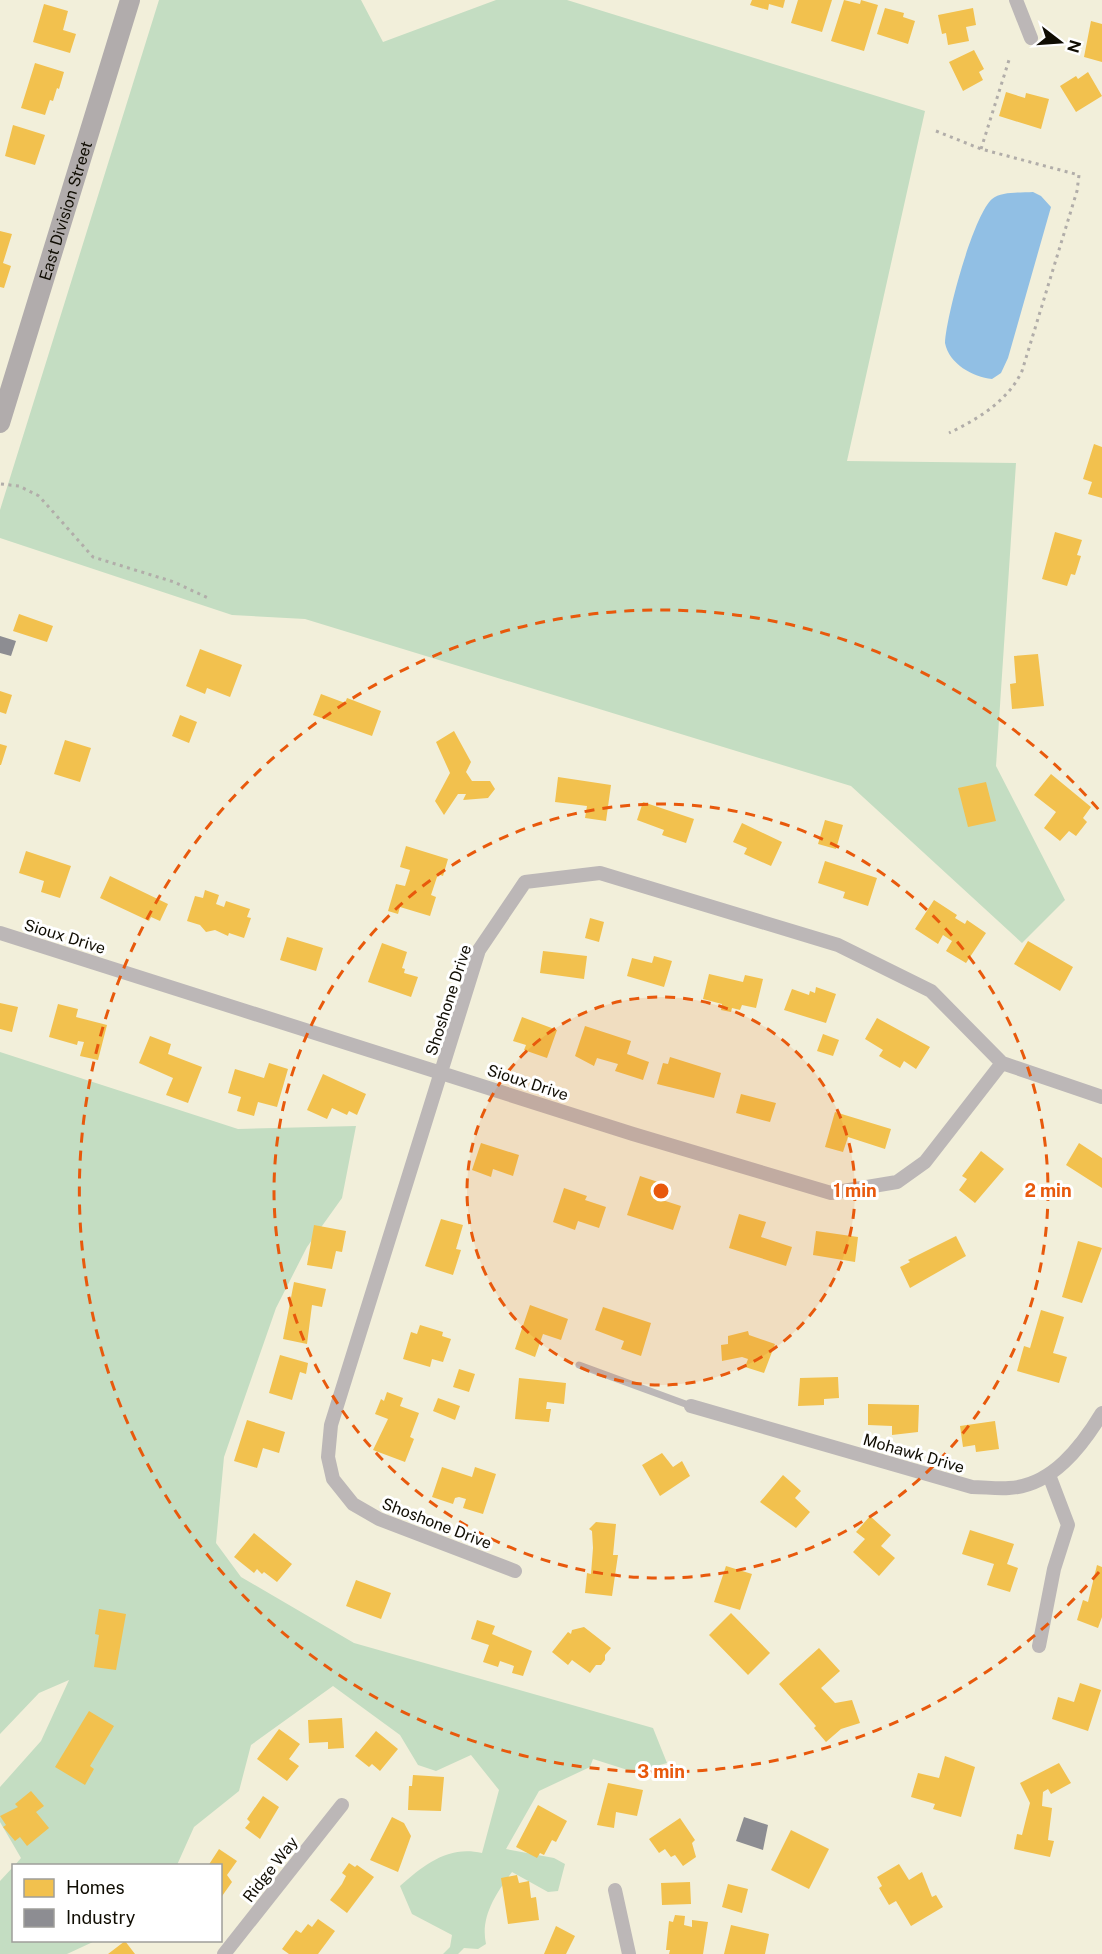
<svg xmlns="http://www.w3.org/2000/svg" width="1102" height="1954" font-family="'Public Sans',sans-serif">
<rect width="100%" height="100%" fill="#f2efda"/>
<path fill="#c4ddc2" d="M159,0h202l22,42 113,-42h71l358,111 -78,350 169,2 -20,303 69,134 -43,43 -171,-157 -546,-167 -73,-4 -232,-77v-28z
M0,1052l238,77 118,-3 -14,72 -35,49 -31,61 -52,149 -8,86 25,34 113,66 299,85 14,35 -33,9 -41,-13 -3,8 -51,24 -33,58 48,9 11,6 -7,27 -10,1 -36,-20c-16,21 -32,45 -26,72l-8,5 -14,-1 -6,6h-15l7,-7 2,-12 -40,-21 -12,-28c24,-21 48,-41 82,-33l17,-63 -28,-35 -35,16 -18,-6 -18,-30 -67,-49 -82,59 -12,46 -45,36 -17,38h-162l6,-7 -21,-36v-35l41,-46 28,-61 -30,13 -39,41z
M13,1867l1,73 81,1 -28,13h-67v-73z"/>
<path fill="#91bfe4" d="M1033,192l8,4 10,11 -43,151 -7,15 -9,6c-19,-2 -43,-15 -47,-36 1,-26 28,-127 47,-144 10,-8 29,-6 41,-7z"/>
<path fill="#f2c14e" d="M752,0h33l-2,8 -14,-4 -1,6 -18,-5z
M798,0h34l-10,32 -31,-9z
M844,0l16,4 1,-4 17,5 -14,46 -33,-10z
M44,4l24,7 -5,19 13,4 -6,19 -37,-11z
M885,8l19,5 -1,4 12,4 -7,23 -31,-10z
M973,8l3,17 -10,2 3,14 -21,4 -2,-12 -4,1 -4,-19z
M1091,21l11,3v38l-18,-5z
M974,50l10,19 -5,3 4,8 -20,11 -14,-29z
M35,63l29,9 -5,17 -2,-1 -4,13 -3,-1 -5,15 -24,-7z
M1088,72l14,24 -26,16 -16,-26 16,-10 2,3z
M1006,92l19,6 1,-5 23,6 -8,30 -42,-13z
M13,125l32,10 -10,30 -30,-9z
M0,231l12,3 -9,29 8,3 -7,22 -4,-1z
M1094,444l8,3v51l-14,-4 4,-12 -9,-3z
M1055,532l27,8 -5,15 4,1 -6,19 -4,-1 -4,12 -25,-7z
M19,614l34,12 -6,16 -34,-11z
M200,649l42,16 -12,32 -23,-9 -2,6 -19,-8z
M1038,654l6,52 -32,3 -2,-25 6,-1 -2,-27z
M0,691l12,4 -6,19 -6,-2z
M321,694l24,9 2,-5 34,13 -9,25 -59,-21z
M180,715l17,7 -8,21 -17,-7z
M454,731l17,31 -5,10 6,9h18l5,8 -7,9 -25,2 3,-6h-8l-14,21 -9,-14 15,-28 -14,-31z
M65,740l26,8 -11,34 -26,-8z
M0,744l7,2 -6,19h-1z
M1051,774l40,33 -8,11 4,4 -11,14 -7,-5 -9,10 -16,-13 12,-16 -22,-17z
M558,777l53,8 -5,36 -21,-3 2,-12 -32,-4z
M986,782l10,39 -28,6 -10,-39z
M643,802l51,17 -8,24 -24,-8 2,-5 -27,-10z
M825,820l18,5 -7,24 -18,-5z
M742,823l40,19 -11,24 -27,-12 3,-6 -14,-6z
M406,846l42,13 -5,17 -5,-2 -7,21 5,2 -6,19 -30,-9 -2,7 -10,-3 8,-27 9,2 5,-16 -10,-3z
M26,851l45,15 -11,32 -19,-6 3,-11 -25,-8z
M825,861l52,17 -9,28 -25,-8 2,-6 -27,-9z
M110,876l58,28 -8,17 -9,-4 -2,4 -49,-23z
M205,890l14,5 -3,9 8,3 2,-6 24,8 -3,8 4,1 -7,20 -15,-5 -1,3 -13,-6 -9,2 -6,-7 -13,-4 8,-25 8,2z
M934,900l23,15 -2,3 10,6 2,-4 19,13 -20,30 -20,-12 6,-10 -9,-6 -5,9 -23,-15z
M590,918l14,4 -5,20 -14,-4z
M287,937l36,11 -7,23 -36,-11z
M1028,941l45,26 -13,24 -46,-27z
M382,943l25,9 -5,16 3,1 -1,4 14,4 -7,20 -43,-15z
M543,951l44,5 -3,23 -44,-6z
M654,956l18,5 -8,26 -37,-11 5,-18 20,5z
M709,974l34,8 2,-7 18,4 -7,29 -14,-3 -2,5 -8,-2 -1,4 -10,-2 1,-6 -19,-5z
M816,987l20,7 -10,29 -42,-13 8,-21 17,6 1,-4 5,2z
M0,1003l18,4 -6,25 -12,-3z
M58,1004l20,5 -2,8 31,8 -9,35 -18,-4 4,-14 -6,-1 -1,4 -28,-8z
M522,1017l35,13 -10,28 -23,-8 2,-5 -13,-4z
M877,1018l53,29 -14,22 -12,-8 -4,7 -21,-12 4,-6 -18,-11z
M585,1026l46,15 -4,13 22,8 -6,18 -28,-9 3,-7 -21,-6 -3,8 -19,-10z
M823,1034l16,6 -6,16 -16,-5z
M150,1036l21,8 -3,10 34,13 -14,36 -22,-8 7,-17 -34,-15z
M670,1057l51,16 -7,25 -57,-14 6,-21 5,1z
M269,1063l19,6 -11,38 -19,-5 -4,14 -17,-5 4,-14 -13,-4 7,-24 29,9z
M323,1074l43,20 -9,21 -8,-4 -2,4 -15,-7 -5,11 -20,-9z
M741,1094l35,9 -6,19 -34,-9z
M835,1112l56,17 -6,20 -37,-12 -5,15 -18,-5z
M481,1143l38,12 -6,21 -20,-7 -2,8 -19,-7z
M1079,1143l23,15v30l-36,-23z
M981,1151l23,18 -29,34 -16,-13 8,-11 -5,-3z
M640,1176l21,7 -5,15 25,8 -8,24 -46,-15z
M564,1188l23,8 -2,4 21,7 -7,21 -21,-7 -3,9 -22,-8z
M739,1214l27,8 -5,15 31,10 -6,19 -57,-18z
M441,1219l22,6 -7,24 5,1 -8,25 -28,-9z
M314,1225l32,6 -4,21 -6,-1 -4,18 -25,-4z
M816,1231l42,6 -3,25 -42,-7z
M956,1236l10,20 -56,32 -10,-21 10,-5 -2,-2z
M1078,1241l24,7 -20,55 -20,-6z
M294,1282l32,7 -4,18 -10,-2 -5,39 -24,-5z
M530,1305l38,14 -7,21 -18,-6 -8,23 -20,-8z
M603,1307l48,16 -10,33 -20,-7 3,-8 -29,-11z
M1041,1310l23,7 -11,36 14,4 -8,26 -42,-12 7,-25 6,2z
M420,1325l23,7 -1,4 9,3 -8,23 -11,-3 -2,8 -27,-8 8,-27 6,2z
M748,1331l1,4 26,9 -11,29 -19,-6 3,-8 -6,-2 -20,4 -1,-16 7,-1v-8z
M280,1355l28,8 -2,11 -6,-2 -8,28 -23,-7z
M459,1369l16,5 -6,18 -16,-5z
M838,1377l1,21 -15,1v6l-26,1 2,-28z
M519,1378l47,5 -2,21 -17,-2 -1,7h5l-2,13 -34,-3z
M387,1392l16,6 -3,8 19,7 -9,24 4,2 -9,23 -32,-12 15,-31 -13,-5 6,-15 3,2z
M438,1398l22,8 -5,14 -22,-9z
M868,1404l51,1 -1,27 -26,3v-9l-24,-1z
M247,1420l38,12 -6,21 -16,-5 -6,20 -23,-7z
M995,1421l4,28 -23,3 -1,-7 -12,2 -3,-21z
M662,1453l11,14 9,-6 8,15 -30,20 -18,-31z
M442,1467l30,10 3,-10 21,7 -13,40 -20,-6 3,-9 -7,-2 -4,1 -2,6 -21,-7z
M783,1475l18,16 -6,7 15,14 -14,16 -36,-26z
M870,1516l21,19 -10,11 14,12 -16,18 -26,-24 12,-13 -9,-7z
M596,1522l20,2 -3,31h5l-6,41 -27,-3 2,-20 4,1 2,-26 -1,-17 -3,-2z
M970,1530l44,14 -7,20 11,4 -8,24 -23,-7 7,-21 -32,-10z
M254,1533l38,31 -15,18 -13,-10 -2,2 -5,-5 -3,4 -20,-16z
M1097,1565l5,2v50l-4,11 -21,-8 6,-20 5,2z
M726,1566l26,8 -12,36 -26,-8z
M356,1580l35,13 -10,26 -35,-13z
M99,1609l27,5 -10,56 -22,-3 5,-32 -4,-1z
M731,1613l39,40 -22,22 -39,-40z
M477,1620l18,6 -3,8 40,17 -9,25 -11,-3 2,-7 -14,-5 -2,6 -15,-5 6,-17 -18,-6z
M584,1627l27,21 -6,7v5l-4,5h-5l-6,8 -18,-13 -4,5 -16,-13 16,-20 3,2 1,-4z
M819,1648l21,23 -19,17 14,15 17,-3 8,23 -19,6 -15,13 -12,-14 2,-2 -37,-42z
M1080,1683l21,7 -13,41 -36,-12 6,-22 16,5z
M89,1711l25,15 -24,40 4,3 -9,16 -30,-18z
M342,1718l2,30 -16,1v-7l-19,1 -1,-23z
M279,1729l21,15 -11,15 10,7 -12,15 -30,-22z
M376,1731l22,18 -18,22 -8,-7 -3,3 -14,-11z
M945,1756l30,11 -14,50 -28,-8 2,-5 -24,-7 7,-24 21,5z
M1059,1763l12,20 -20,11 -3,-5 -5,3 -1,14 10,2 -4,32 6,1 -4,16 -36,-8 3,-15 5,1 8,-32 -10,-20z
M413,1775l31,2 -3,34 -33,-1 1,-24h3z
M608,1783l35,7 -6,26 -21,-4 -2,16 -17,-3z
M31,1791l13,15 -8,6 13,16 -22,18 -7,-9 -5,4 -12,-14 3,-2 -6,-9 18,-9 -3,-3z
M263,1796l16,11 -19,32 -15,-11 5,-6 -3,-3z
M538,1805l29,16 -11,21 -4,-2 -8,15 -4,-2 -3,5 -21,-11z
M392,1817l12,6 7,13 -13,36 -28,-12z
M680,1818l15,22 -3,3 4,14 -13,9 -8,-11 -4,2 -6,-8 -6,4 -10,-14z
M791,1830l38,19 -20,40 -38,-19z
M219,1849l18,12 -10,14 5,7 -12,17v-33h-12z
M349,1863l6,4 2,-2 17,12 -27,36 -17,-13 12,-16 4,-8 -4,-3z
M899,1864l10,16 13,-8 10,25 4,-2 7,12 -32,19 -15,-25 -7,4 -10,-17 3,-2 -5,-9z
M517,1875l2,8 10,-2 2,17 5,-1 3,23 -31,4 -7,-46z
M690,1882l1,22 -29,1 -1,-22z
M728,1884l20,5 -6,24 -20,-6z
M675,1915l10,1 -1,9 8,2v-7l16,2 -5,32h-34l1,-4h-4l3,-29 4,1z
M318,1919l17,12 -17,23h-29l-7,-5 14,-19 5,3 7,-9 4,3z
M731,1925l38,9 -4,20h-41z
M556,1926l19,10 -9,18h-22z
M125,1941l10,13h-27z"/>
<path fill="#8d8d92" d="M0,636l16,5 -5,15 -11,-3z
M744,1817l24,8 -5,25 -27,-9z"/>
<g fill="none" stroke-linecap="round" stroke-linejoin="round">
<path stroke="#b1ada9" stroke-width="3" stroke-dasharray="3 4.5" stroke-linecap="butt" d="M936,131l45,18 98,26 -2,16 -55,180c-14,30 -44,48 -73,62
M981,149l28,-89
M1,484l18,2 20,10 54,61 81,25 34,16"/>
<path stroke="#bcb7b7" stroke-width="7" d="M579,1365l112,41"/>
<path stroke="#bcb7b7" stroke-width="14" d="M1016,0l15,38
M0,933l633,201 198,59 66,-11 28,-20 77,-99
M691,1406l281,81c12,0 25,2 37,1 43,-2 73,-42 93,-75
M515,1571l-136,-52 -26,-15 -20,-25 -5,-22 3,-32 148,-475 46,-68 75,-9 238,72 93,46 71,72 100,34
M1039,1646l15,-77 14,-44 -19,-50
M615,1890l14,64
M224,1954l118,-149"/>
<path stroke="#b1acac" stroke-width="20" id="s1" d="M0,423l130,-423"/>
</g>
<circle cx="661" cy="1191" r="194" fill="#e8590c" fill-opacity=".12"/>
<g fill="none" stroke="#e8590c" stroke-width="3" stroke-dasharray="10 8">
<circle cx="661" cy="1191" r="194"/>
<circle cx="661" cy="1191" r="387"/>
<path d="M1099 1572A581 581 0 1 1 1099 810"/>
</g>
<g text-anchor="middle" stroke-width="6" stroke-linejoin="round" paint-order="stroke">
<g font-size="16" fill="#100d03" stroke="#fff">
<text dy="6" stroke="none"><textPath href="#s1" startOffset="222">East Division Street</textPath></text>
<text transform="translate(65 936) rotate(17)" y="6">Sioux Drive</text>
<text transform="translate(448 1000) rotate(-72)" y="6">Shoshone Drive</text>
<text transform="translate(528 1082) rotate(18)" y="6">Sioux Drive</text>
<text transform="translate(914 1453) rotate(16)" y="6">Mohawk Drive</text>
<text transform="translate(437 1523) rotate(21)" y="6">Shoshone Drive</text>
<text transform="translate(270 1869) rotate(-52)" y="6">Ridge Way</text>
</g>
</g>
<circle cx="661" cy="1191" r="9" fill="#e8590c" stroke="#fff" stroke-width="3"/>
<g font-size="18" text-anchor="middle" font-weight="bold" fill="#e8590c" stroke="#fff" stroke-width="6" stroke-linejoin="round" paint-order="stroke">
<text x="855" y="1197">1 min</text>
<text x="1048" y="1197">2 min</text>
<text x="661" y="1778">3 min</text>
</g>
<rect x="12" y="1864" width="210" height="78" fill="#ffffff" stroke="#9f9e9a" stroke-width="1.5"/>
<rect x="24" y="1879" width="30" height="18" fill="#f2c14e" stroke="#9f9e9a" stroke-width="1.5"/>
<text x="66" y="1894" font-size="18" fill="#100d03">Homes</text>
<rect x="24" y="1909" width="30" height="18" fill="#8d8d92" stroke="#9f9e9a" stroke-width="1.5"/>
<text x="66" y="1924" font-size="18" fill="#100d03">Industry</text>
<g transform="translate(1060 42) rotate(107)" stroke="#ffffff" stroke-width="4.5" paint-order="stroke">
<path d="M0-4.5L10 22L0 15L-10 22Z" fill="#100d03"/>
<text y="-9" font-size="16" font-weight="bold" text-anchor="middle" fill="#100d03">N</text>
</g>
</svg>
